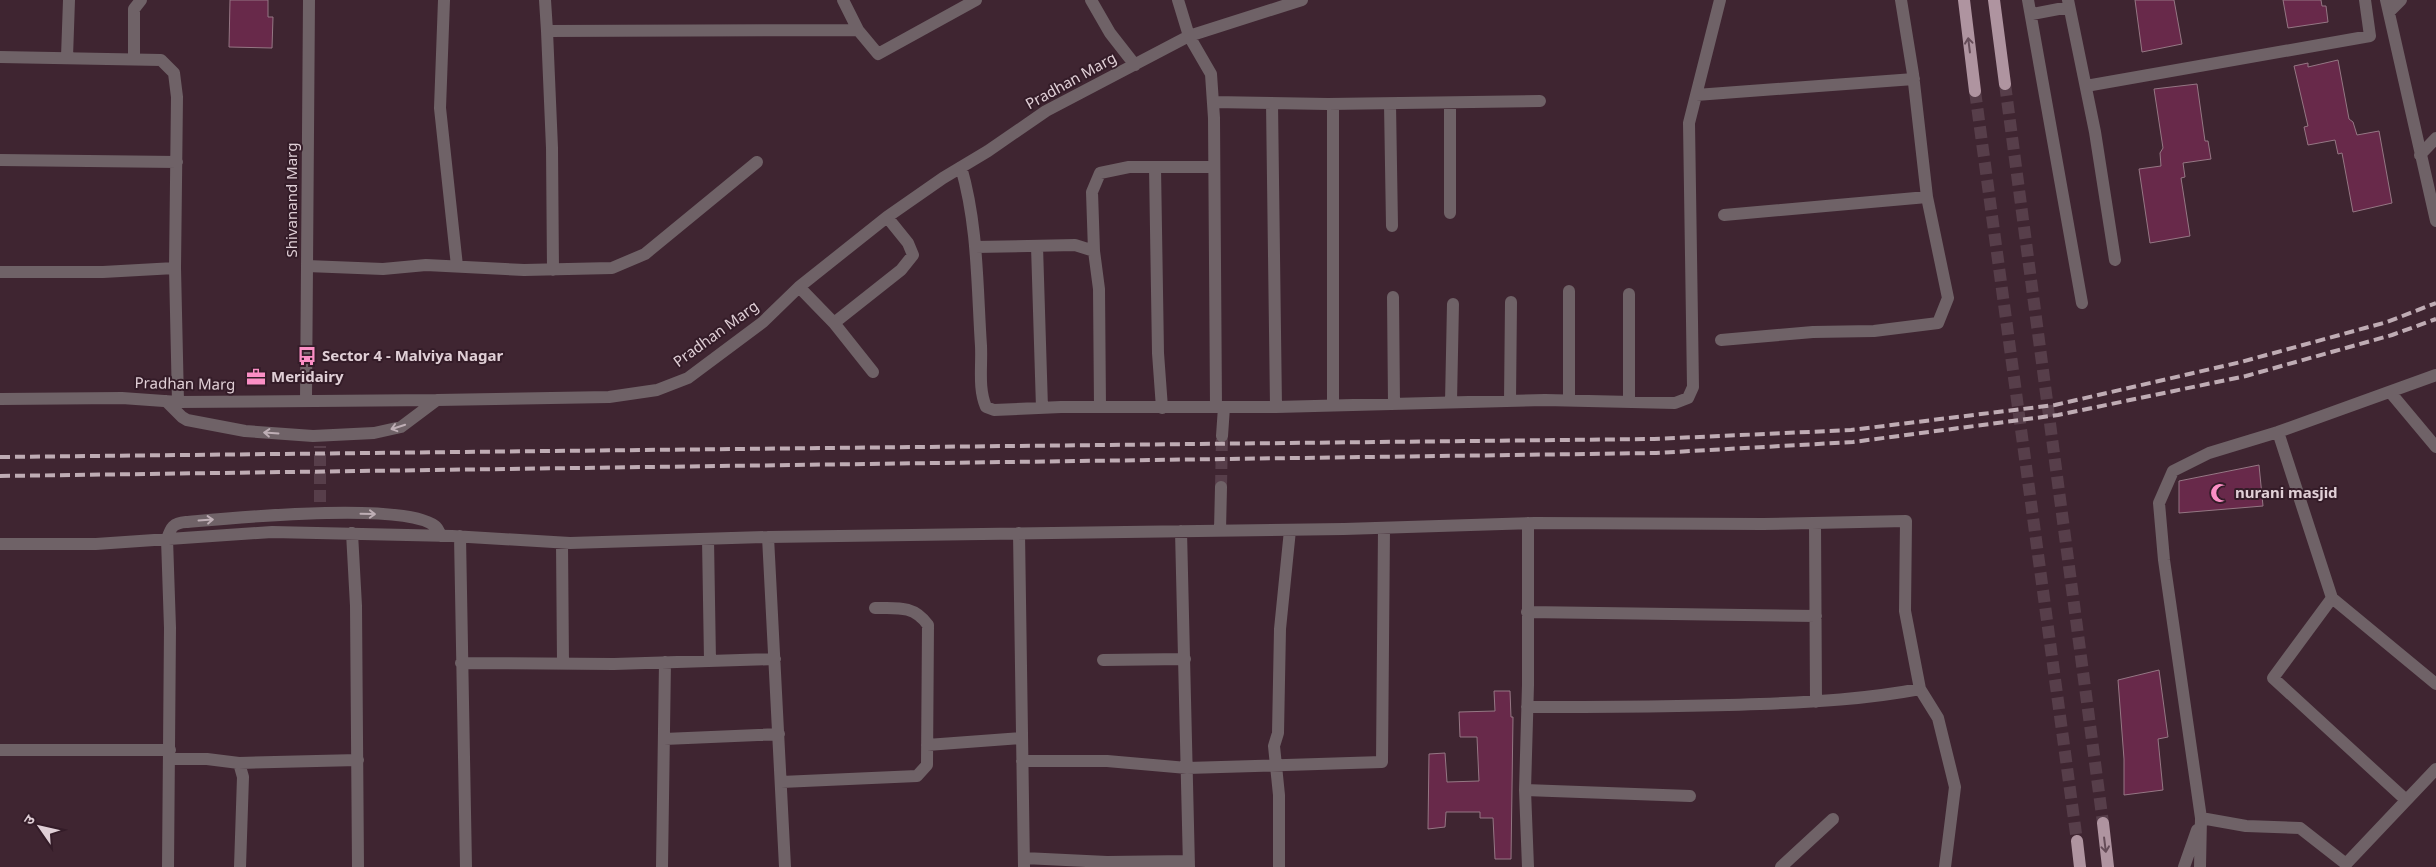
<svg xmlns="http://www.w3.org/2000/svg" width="2436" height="867" font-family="'Noto Sans','Noto Sans Devanagari',sans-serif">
<rect width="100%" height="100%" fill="#3f2531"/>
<path fill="#68294a" stroke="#957784" d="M230,0h38v17h5l-1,31 -43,-1z
M2135,0h39l8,44 -40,8z
M2283,0h38l1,6h4l2,16 -40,6z
M2338,60l11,59 4,3 4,13 22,-4 13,72 -39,9 -11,-59 -4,1 -3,-14 -27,5 -4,-18 4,-1 -14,-60 14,-3v4z
M2197,84l8,57h3l3,18 -28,4 2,14 -4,1 9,58 -40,7 -11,-74 22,-3 -1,-13 3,-5 -9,-59z
M2259,465l4,41 -84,7v-32z
M2159,670l9,67 -10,2 5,51 -39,5v-36l-6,-79z
M1494,691h16l1,26h2l-2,142h-16l-2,-41h-13v-6h-34l-1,15 -17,2 1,-75 16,-1 2,29 32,-1 -2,-44h-17l-1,-25 36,-1z"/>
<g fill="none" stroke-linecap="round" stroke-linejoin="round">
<path stroke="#573e4a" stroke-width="12" stroke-dasharray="12 6" stroke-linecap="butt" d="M1221,487l1,-51
M320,502v-56"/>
<path stroke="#573e4a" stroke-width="12" stroke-dasharray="12 6" stroke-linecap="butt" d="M2005,84l98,739
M1975,91l102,750"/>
<path stroke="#6f6267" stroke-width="12" d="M444,0l-4,108 17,158
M545,0l2,31 311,-1
M843,0l15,30 20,24 98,-54
M1091,0l19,33 25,32
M1178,0l11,36 22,38 3,44 2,289
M2028,0l54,303
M2068,0l27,132 20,128
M2386,0l50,221
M2389,12l12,-12
M2032,14l37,-7
M547,31l5,117 1,122
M0,57l161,3 13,13 3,24 -2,171 3,134
M67,57l2,-57
M134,58v-49l7,-9
M2086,86l284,-50 -5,-36
M1696,95l218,-16
M1213,102l115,2 212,-3
M1272,103l4,304
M1333,104v301
M1390,104l2,122
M2420,155l16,-17
M0,160l177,2
M961,167c17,58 16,119 20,179 1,21 -3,42 5,61l8,3 67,-3h215l269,-7 130,3 13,-5 5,-11 -4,-264 31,-123
M1155,167l3,186 4,55
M1450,213v-110
M1724,215l203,-18
M1037,246l5,162
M975,247l100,-2 19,6 5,38 1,118
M1094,251l-2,-59 8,-19 29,-6h85
M307,266l76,3 43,-4 98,5 88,-2 33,-14 112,-92
M0,272h103l72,-4
M799,287l35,36 39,49
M1569,291v110
M1629,294v108
M1393,297l1,107
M834,323l67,-53 12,-15 -5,-12 -21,-26
M1721,340l92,-8 61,-1 64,-8 10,-25 -21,-101 -14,-123 -12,-74
M2390,392l46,55
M0,399l122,-1 56,4 259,-2 172,-3 48,-7 31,-12 75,-56 36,-35 88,-70 56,-39 45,-27 58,-40 143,-75 113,-36
M306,400l3,-400
M166,401l16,16 5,3 58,11 68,5 61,-3 27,-6 36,-27
M1510,401l1,-99
M1451,402l2,-98
M2278,432l54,166 104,86
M1222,436l2,-29
M1815,523l1,179
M1220,530l1,-43
M1181,531l8,336
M352,533l4,73 2,261
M1019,533l5,334
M460,536l6,331
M768,537l17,330
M708,539l2,122
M562,543l1,120
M0,544h96l176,-12 180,4 118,7 198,-6 576,-8 191,-6 228,1 143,-3 -1,90 15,78 18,29 17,69 -10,80
M2332,598l-59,80 133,122
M1527,612l289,4
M1103,660l82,-1
M461,663l153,1 161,-5
M1527,707c78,0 156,0 233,-3 54,-2 107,-5 160,-15
M664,739l115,-5
M927,745l95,-7
M0,750h170
M169,759h38l32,4 4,14 -3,90
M1022,761h85l80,7 195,-6 2,-234
M239,763l119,-3
M781,782l136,-6 10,-11 1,-140c-14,-20 -31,-17 -53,-17
M1525,790l165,6
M2201,818l45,8 54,2 46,36 90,-95
M1024,858l83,4 82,-1
M168,867l2,-239 -3,-89c4,-12 6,-16 19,-17 46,-4 217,-21 249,4 3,2 4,6 6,10
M662,867l3,-205
M1279,867v-72l-5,-49 4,-13 2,-104 10,-99
M1528,867l-3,-77 3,-105v-162
M1781,867l52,-48
M2184,867l13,-37
M2200,867l1,-49 -37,-258 -5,-57 14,-32 36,-18 69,-21 158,-57"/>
<path stroke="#af94a0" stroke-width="12" d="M1964,0l11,91
M1994,0l11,84
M2103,823l5,44
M2077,841l3,26"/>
<path stroke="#bfacb4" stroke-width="4" stroke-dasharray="10 5" stroke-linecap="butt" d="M0,457l1654,-18 197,-9 204,-25 186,-43 146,-40 49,-19
M0,476l1656,-23 197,-11 205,-27 188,-39 146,-41 44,-16"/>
</g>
<defs><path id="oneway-shaft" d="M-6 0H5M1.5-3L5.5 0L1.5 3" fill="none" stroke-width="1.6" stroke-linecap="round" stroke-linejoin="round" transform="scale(1.25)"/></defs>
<g stroke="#654c58">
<use href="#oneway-shaft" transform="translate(1969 45) rotate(-97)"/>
<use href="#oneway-shaft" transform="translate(2105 845) rotate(83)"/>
</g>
<g stroke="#beaeb5">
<use href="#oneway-shaft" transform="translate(398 427) rotate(162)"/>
<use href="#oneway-shaft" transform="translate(271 433) rotate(-176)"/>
<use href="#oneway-shaft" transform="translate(368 514) rotate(1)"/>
<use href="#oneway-shaft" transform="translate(206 520) rotate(-4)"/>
</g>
<defs>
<g id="bus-bare" transform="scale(1.5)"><path d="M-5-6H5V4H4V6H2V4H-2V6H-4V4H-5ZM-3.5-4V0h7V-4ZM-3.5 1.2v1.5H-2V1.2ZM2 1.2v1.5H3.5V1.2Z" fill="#fb8fc5" stroke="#341c28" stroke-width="2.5" paint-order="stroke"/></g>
<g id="office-bare" transform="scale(1.5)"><path d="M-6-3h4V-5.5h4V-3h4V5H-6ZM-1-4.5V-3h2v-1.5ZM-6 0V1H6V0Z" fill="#fb8fc5" stroke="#341c28" stroke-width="2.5" paint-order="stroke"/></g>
<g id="mosque-bare" transform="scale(1.5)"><path d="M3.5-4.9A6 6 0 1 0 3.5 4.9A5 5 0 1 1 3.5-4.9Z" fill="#fb8fc5" stroke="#341c28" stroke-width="2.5" paint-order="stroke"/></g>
</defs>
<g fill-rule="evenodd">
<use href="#bus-bare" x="307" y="356"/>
<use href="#office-bare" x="256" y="377"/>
<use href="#mosque-bare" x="2220" y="493"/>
</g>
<g text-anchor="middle" stroke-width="4" stroke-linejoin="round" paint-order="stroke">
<g font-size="15" fill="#e0cfd6" stroke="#341c28">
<text transform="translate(1071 81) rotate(-29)" y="5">Pradhan Marg</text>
<text transform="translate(292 200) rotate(-90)" y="5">Shivanand Marg</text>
<text transform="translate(716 334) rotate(-36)" y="5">Pradhan Marg</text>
<text transform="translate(185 384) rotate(1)" y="5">Pradhan Marg</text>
</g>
<g font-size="15" font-weight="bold" fill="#e0cfd6" stroke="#341c28" text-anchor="start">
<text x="322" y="361">Sector 4 - Malviya Nagar</text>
<text x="271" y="382">Meridairy</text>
<text x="2235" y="498">nurani masjid</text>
</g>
</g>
<g transform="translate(40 827) rotate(304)" stroke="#341c28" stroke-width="4" paint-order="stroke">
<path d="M0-4L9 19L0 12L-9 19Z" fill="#e0cfd6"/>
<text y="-8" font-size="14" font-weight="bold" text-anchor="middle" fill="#e0cfd6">उ</text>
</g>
</svg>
